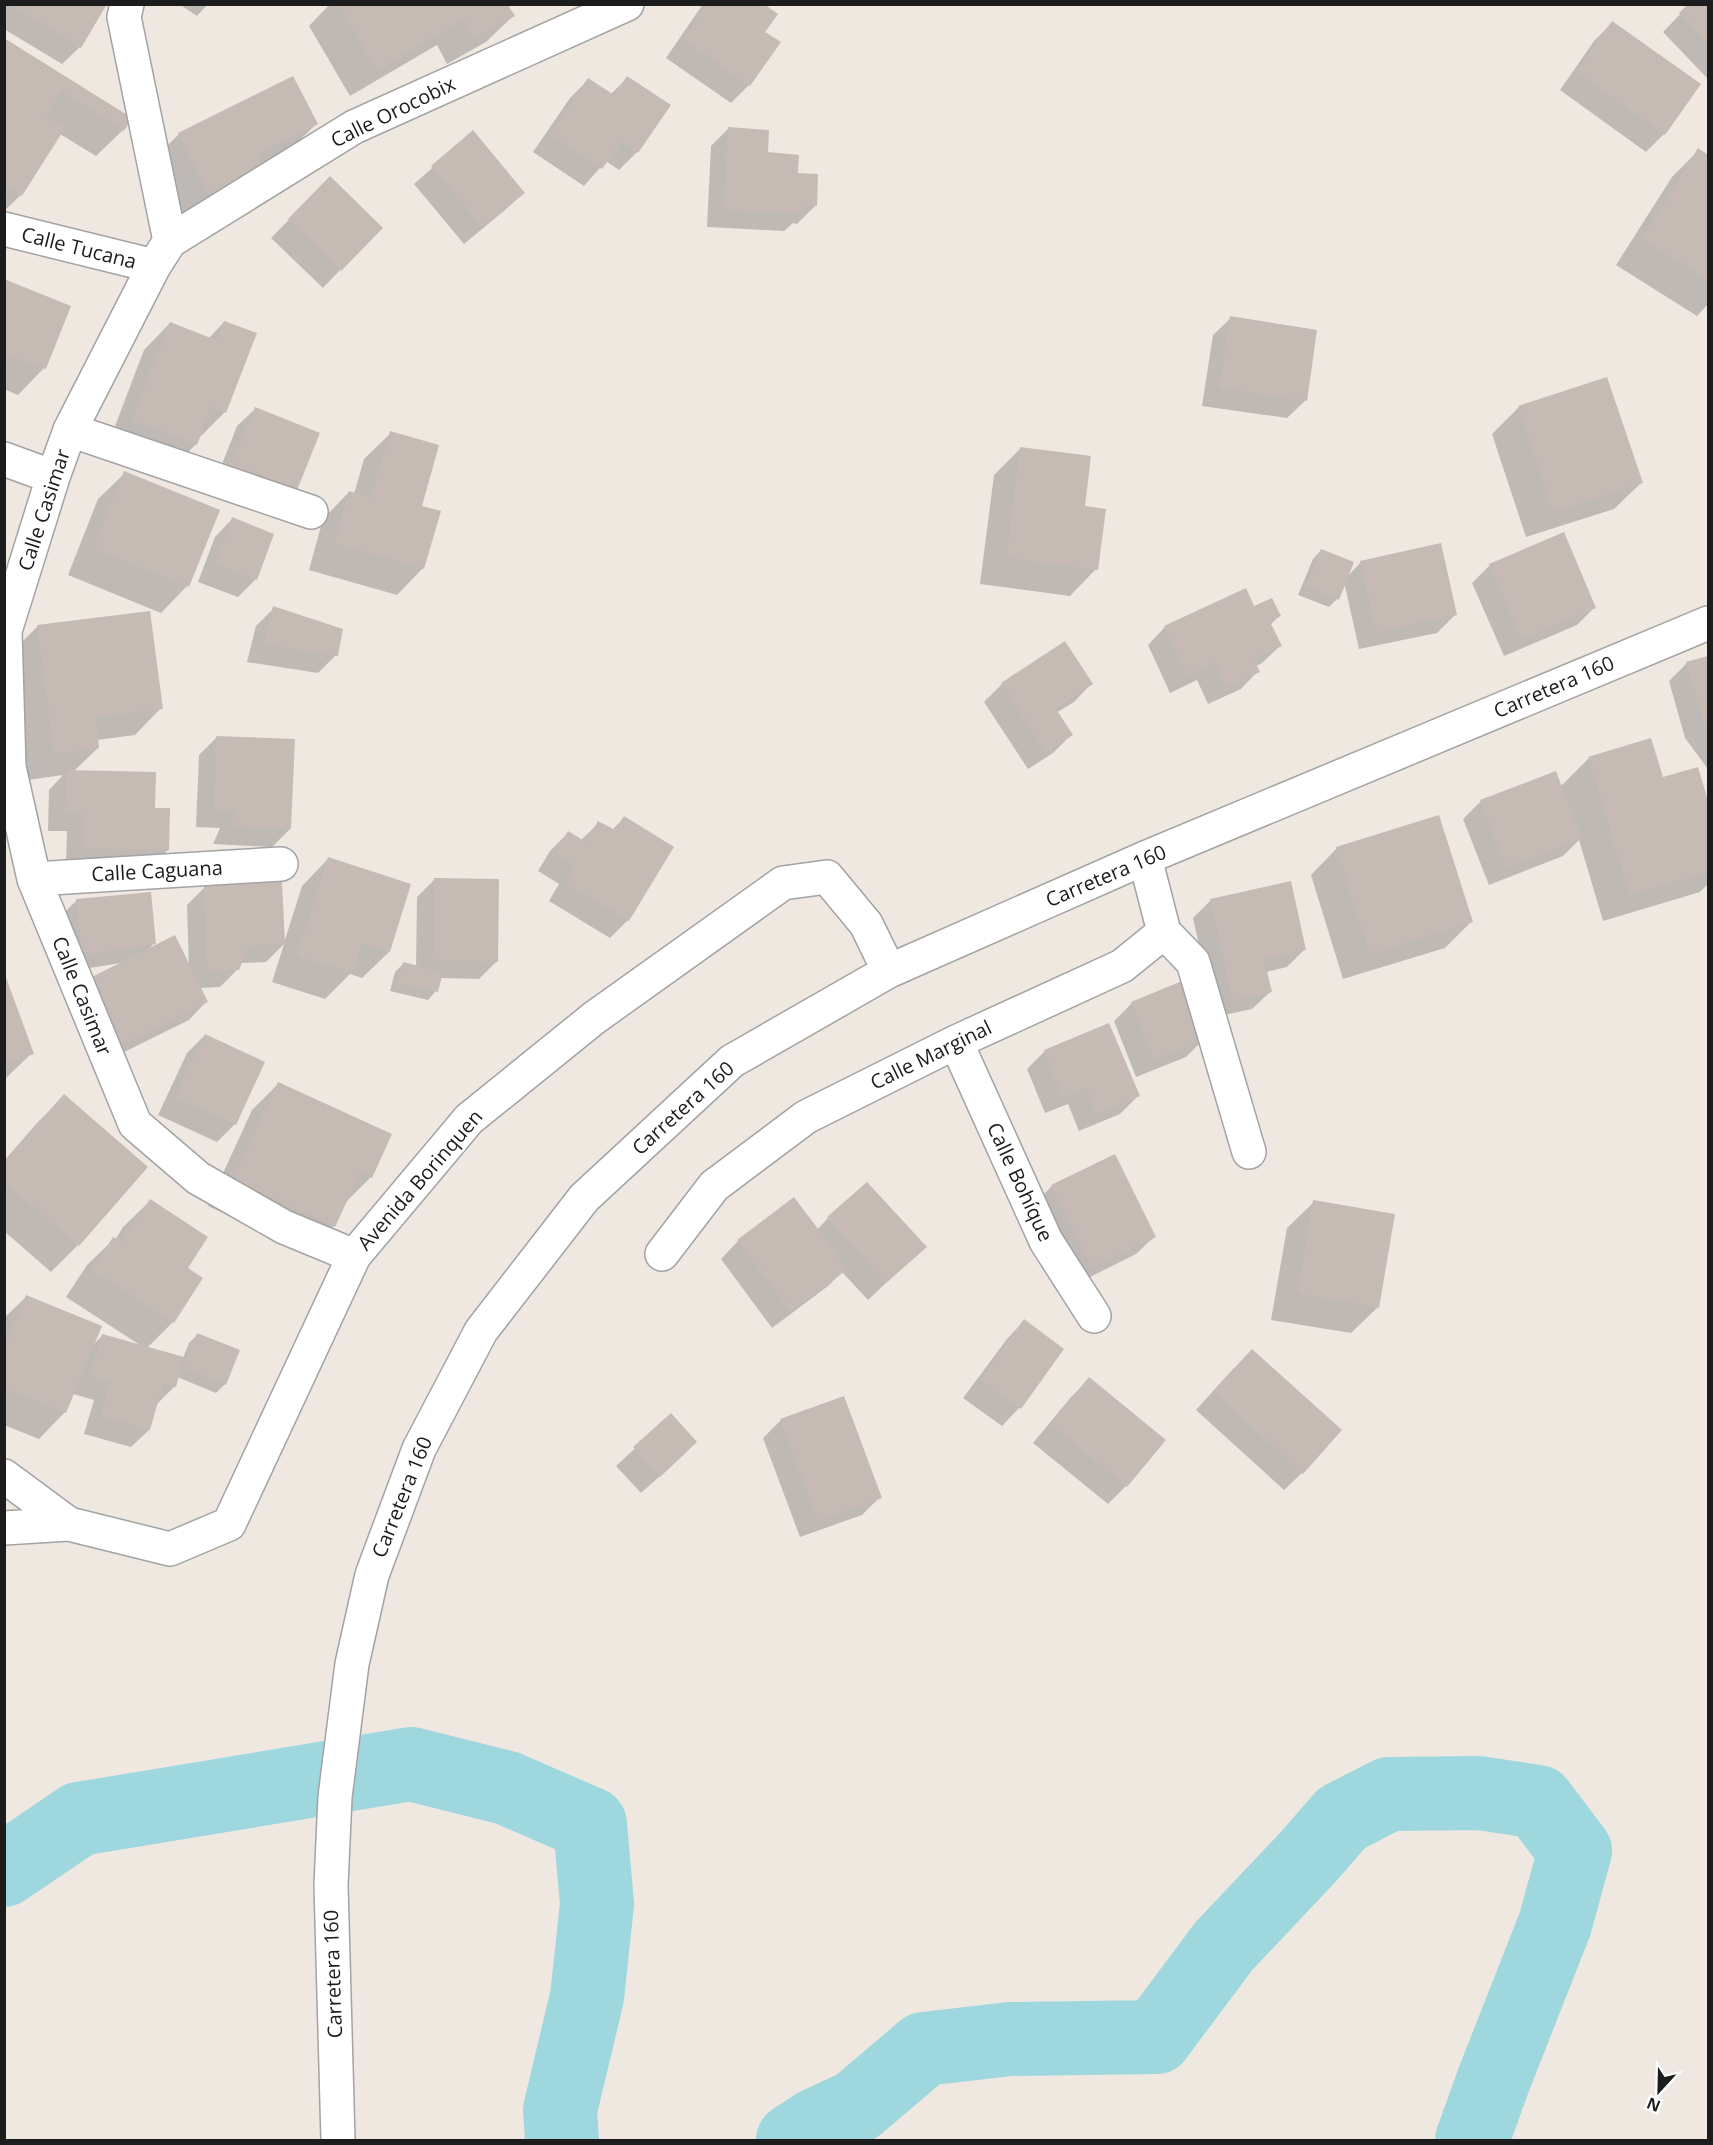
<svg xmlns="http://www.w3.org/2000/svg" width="1713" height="2145" font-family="'Open Sans',sans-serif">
<rect width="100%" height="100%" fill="#eee8e1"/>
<path fill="#0003" d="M4,4h101l-25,43 -18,17 -58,-35z
M179,4h29l-11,12z
M330,4h176l7,12 -27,26 -39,22 -10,-19 -87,51 -41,-70z
M703,4h58l2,28 -14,53 -18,18 -65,-45z
M1690,4h18v75l-45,-47z
M1612,23l52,111 -18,18 -86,-62 34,-49z
M4,40l119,90 -27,26 -36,-22 -39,61 -17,16z
M627,78l10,74 -18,18 -13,-9 -22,25 -51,-34 37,-54 18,-18 22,15z
M316,124l-27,27 -29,14 -77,57 -31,-61 27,-27z
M729,128l67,47 19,31 -18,18 -4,-1 -9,8 -77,-4 4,-81z
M473,132l50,61 -18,17 -41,34 -50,-60z
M1699,150l9,6v148l-11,12 -81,-51 56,-88z
M330,178l10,92 -17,18 -52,-50z
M4,281l40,87 -26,27 -14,-6z
M1231,318l74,83 -18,17 -85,-12 11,-71z
M224,322l1,90 -27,27 -2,5 -26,27 -63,-24 37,-97 26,-27 39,15z
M1606,379l35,104 -27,26 -88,28 -34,-103 26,-26z
M255,409l63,25 -105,53 24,-61z
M391,433l29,74 3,61 -26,27 -88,-25 14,-51 26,-27 5,2 10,-35z
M1021,448l62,59 13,62 -26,27 -90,-12 14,-109z
M125,473l93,37 -31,76 -26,27 -93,-38 30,-76z
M232,519l24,60 -18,18 -40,-15 17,-45z
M1321,550l25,28 15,-16 94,53 -18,18 -78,16 -15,-67 -7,17 -8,8 -31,-12 15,-36z
M1490,565l105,42 -18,18 -73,31 -32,-73z
M274,608l62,47 -18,18 -71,-11 9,-36z
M1254,608l25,8 -9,9 10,21 -18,17 -6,3 2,5 -17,18 -33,15 -11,-24 -27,13 -22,-48 17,-18z
M37,627l124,81 -26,27 -38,5 1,8 -25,24 81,37 14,41 -18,17 -84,-1 1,-35h-19l1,-41 14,-15 -35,5 -17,-127z
M1064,644l27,40 -17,18 -18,11 15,22 -18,18 -25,16 -44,-67 17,-17z
M1708,657v112l-23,-31 -16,-57 18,-18z
M217,737l73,92 -18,18 -59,-3 7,-16 -24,-1 3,-72z
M1589,758l73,21 35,-10 11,37v78l-8,8 -97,29 -24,-81 -16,16 -74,29 -26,-66 17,-17 75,-30 5,15z
M624,818l48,29 -44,73 -18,18 -61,-37 10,-17 -21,-13 12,-20 18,-18 13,7 18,-17 13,7z
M1337,848l134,74 -26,26 -102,31 -32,-104z
M328,859l61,93 -27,26 -12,-4 -25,25 -53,-17 12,-38 -18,18 -25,1 -3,6 -18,18 -21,1 7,14 -17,18 -85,42 17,-99 -57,9 -5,-54 18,-18 77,43 -6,7 41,18 -2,-63 18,-18 79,56 18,-57z
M434,880l63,81 -18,18 -39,-1 -4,13 -8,9 -38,-9 5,-19 8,-8 13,3 1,-70z
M1211,900l94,49 -18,18 -21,5 4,20 -18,17 -37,8 -22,-99z
M5,976l27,77 -28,27z
M1132,1003l72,36 -18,18 -50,20 -22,-56z
M205,1035l30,89 -18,18 -59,-27 29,-62z
M1045,1051l93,45 -18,18 -41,17 -11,-27 -23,9 -18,-44z
M279,1083l111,52 -20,43 -26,26 -10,22 -26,26 -100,-46 44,-96z
M64,1096l82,72 -68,77 -27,27 -47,-41v-70l33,-38z
M1052,1186l102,51 -18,17 -62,31 -40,-81z
M150,1201l36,68 15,10 -28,43 -26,26 36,10 6,-15 9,-9 27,50 -9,9 -39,-16 -2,9 -18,18 -8,26 -18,17 -47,-13 10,-34 -21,-6 -8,18 -26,27 -35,-14v-107l22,-21 66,49 10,-10 41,11 -77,-50 21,-32 27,-26 1,1 8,-13z
M1314,1202l64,105 -27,26 -80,-13 16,-92z
M828,1218l96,29 -56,53 -26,-28 -14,14 -56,42 -51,-69 17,-18 79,-11z
M1024,1321l38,28 -43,59 -17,18 -39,-28 44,-59z
M1234,1368l68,105 -18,17 -88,-80z
M1090,1379l74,61 -38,46 -18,18 -75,-61 39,-47z
M671,1415l7,45 -37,33 -25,-27z
M781,1420l99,77 -18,18 -62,22 -37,-99z"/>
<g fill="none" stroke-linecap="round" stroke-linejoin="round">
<path stroke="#9fd7de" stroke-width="74" d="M4,1870l75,-51 332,-55 96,24 83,36 7,80 -10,93 -27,113 2,30
M793,2140l23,-15 41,-19 67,-57 86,-10 146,-2 68,-91 85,-90 33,-38 47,-24 90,-1 59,9 37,49 -20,73 -61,155 -22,61"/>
</g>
<path fill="#c6bab4" d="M10,4h97l-26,44z
M707,4h57l14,10 -13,18 16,10 -31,44 -67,-46z
M1688,4h20v39l-29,-30z
M339,5h169l7,11 -41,23 -10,-19 -87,50z
M1612,21l89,63 -36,51 -89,-63z
M4,38l128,80 -8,13 -63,-40 -15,25 19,12 -43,68 -18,-12z
M293,76l25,48 -62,31 7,15 -53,26 -32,-63z
M627,76l44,29 -33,48 -16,-11 -20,27 -52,-35 38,-56 26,17z
M728,127l41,3 -1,22 31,3 -1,18 20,1 -1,32h-13v8l-80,-4z
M473,130l52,63 -43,34 -51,-61z
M1698,148l10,7v125l-66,-41z
M330,176l53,52 -42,43 -53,-52z
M4,279l67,27 -25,63 -36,-14 -6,14z
M1230,316l87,14 -10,71 -88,-13z
M224,321l33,12 -31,80 -15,-6 -14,38 -65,-25 38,-98 46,18z
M1607,377l36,106 -90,29 -35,-106z
M255,407l65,26 -25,62 -66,-26z
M390,431l49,14 -17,61 19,5 -17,58 -90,-26 15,-52 22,6z
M1020,447l71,9 -6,50 21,3 -8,61 -92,-12z
M124,471l96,39 -31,77 -96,-39z
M232,517l42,17 -17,46 -42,-16z
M1564,532l32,76 -74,32 -33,-76z
M1441,543l16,72 -81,17 -16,-71z
M1321,549l33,13 -15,38 -33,-14z
M1246,588l8,18 18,-8 9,18 -11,6 12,24 -28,13 6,13 -34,16 -11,-25 -27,13 -24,-50z
M273,606l70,23 -5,27 -74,-11z
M150,611l13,98 -67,8 3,31 -45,6 -17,-129z
M1065,641l28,43 -37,25 17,26 -27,17 -45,-69z
M1708,656v72l-5,-8 -17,-58z
M216,736l79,3 -4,90 -61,-3 6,-15 -22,-1z
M1651,738l12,39 35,-10 10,34v71l-78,23 -42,-138z
M66,770l90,2 -1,36h15l-1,42 -85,-1v-35h-19z
M1556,771l26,68 -75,29 -27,-68z
M1439,815l34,107 -103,32 -34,-107z
M624,816l50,31 -45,74 -63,-38 10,-17 -21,-13 13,-22 18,11 12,-21 17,9z
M328,857l83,27 -21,68 -28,-8 -9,29 -56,-17z
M434,878l65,1 -1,83 -65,-2z
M1291,881l15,69 -42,9 8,33 -39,9 -23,-102z
M282,882l3,62 -36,2 -10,24 -32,1 -3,-86z
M151,892l5,52 -74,11 -6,-56z
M175,935l33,67 -86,43 -34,-66z
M403,962l40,10 -5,20 -40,-9z
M4,972l30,82 -30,10z
M1182,981l23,59 -51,20 -23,-58z
M1109,1023l31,73 -44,19 -10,-27 -23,9 -19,-47z
M205,1034l60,28 -29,63 -61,-28z
M278,1082l114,52 -20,44 -12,-5 -25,54 -102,-48z
M64,1094l84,73 -69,79 -75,-64v-20z
M1115,1154l41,83 -64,31 -41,-83z
M867,1182l60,65 -41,36 -59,-66z
M794,1197l54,72 -57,42 -54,-71z
M150,1199l58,38 -20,31 15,10 -29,45 -82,-53 21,-33 9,5z
M1313,1200l82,14 -16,94 -82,-15z
M26,1295l76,31 -36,87 -62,-25v-40z
M1024,1319l40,30 -43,60 -41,-29z
M197,1333l43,17 -14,35 -43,-17z
M102,1334l82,23 -8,30 -13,-3 -13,46 -49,-14 9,-34 -20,-6z
M1252,1349l90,81 -39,44 -90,-83z
M1089,1377l77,63 -39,47 -77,-63z
M844,1396l38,102 -64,23 -38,-102z
M671,1413l26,29 -37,35 -27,-30z"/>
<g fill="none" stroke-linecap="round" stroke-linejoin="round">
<g stroke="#a3a3a3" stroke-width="36">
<path id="minor" d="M127,4l-3,13 46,224 -16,25 -84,164 -17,47 -48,154 4,136 25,112 101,245 63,54 86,49 70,29
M4,229l150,37
M170,241l184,-114 273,-123
M70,430l241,82
M4,459l49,18
M34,879l247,-15
M1164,932l29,30 56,190
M956,1042l90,199 48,75
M662,1254l52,-68 92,-69 150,-75 166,-76 42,-34 -19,-74
M4,1476l65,48
M4,1528l65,-4 101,25 59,-25 125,-268 115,-137 125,-101 189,-135 44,-6 39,47 23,47
M338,2140l-7,-255 4,-88 17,-133 20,-89 47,-126 62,-118 103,-133 148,-137 157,-90 256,-113 563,-235"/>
</g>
<use href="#minor" stroke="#fff" stroke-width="33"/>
</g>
<g text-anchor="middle" stroke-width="4.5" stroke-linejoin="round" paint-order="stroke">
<g font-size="20" fill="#1c1c1c" stroke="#fff">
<text transform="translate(393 112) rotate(-26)" y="7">Calle Orocobix</text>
<text transform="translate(79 248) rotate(14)" y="7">Calle Tucana</text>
<text transform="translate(44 510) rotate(-72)" y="7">Calle Casimar</text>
<text transform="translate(1554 687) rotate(-23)" y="7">Carretera 160</text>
<text transform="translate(157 871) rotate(-3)" y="7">Calle Caguana</text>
<text transform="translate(1106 876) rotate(-23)" y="7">Carretera 160</text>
<text transform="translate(82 996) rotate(68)" y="7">Calle Casimar</text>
<text transform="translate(931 1055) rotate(-26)" y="7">Calle Marginal</text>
<text transform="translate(683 1108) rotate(-42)" y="7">Carretera 160</text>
<text transform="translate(420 1180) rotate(-49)" y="7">Avenida Borinquen</text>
<text transform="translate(1020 1182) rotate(65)" y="7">Calle Bohíque</text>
<text transform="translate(402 1497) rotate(-68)" y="7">Carretera 160</text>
<text transform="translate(333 1974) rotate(-92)" y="7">Carretera 160</text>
</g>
</g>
<rect width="1713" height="2145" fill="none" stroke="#1c1c1c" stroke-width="12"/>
<g transform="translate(1659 2091) rotate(202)" stroke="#ffffff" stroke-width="4.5" paint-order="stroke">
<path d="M0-4.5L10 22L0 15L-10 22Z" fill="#1c1c1c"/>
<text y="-9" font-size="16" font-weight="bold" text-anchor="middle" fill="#1c1c1c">N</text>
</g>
</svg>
